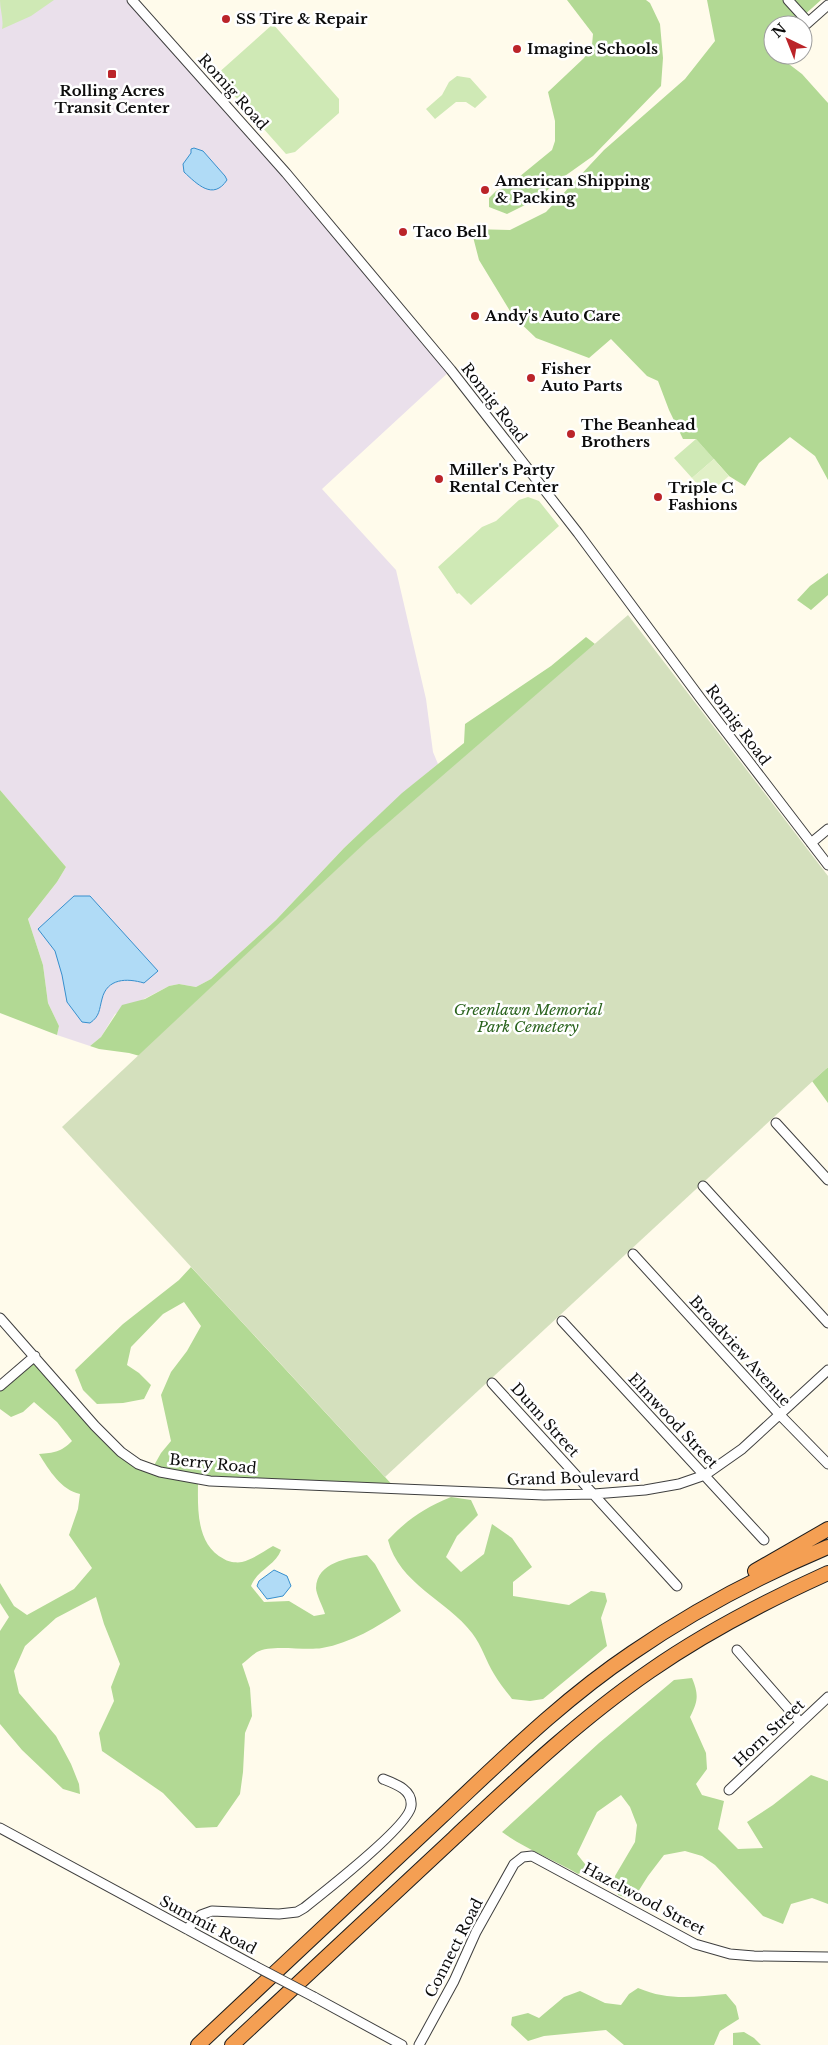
<svg xmlns="http://www.w3.org/2000/svg" width="828" height="2045" font-family="'Libre Baskerville',serif">
<rect width="100%" height="100%" fill="#fffbeb"/>
<path fill="#eae0eb" d="M0,0h132l319,370 -129,119 74,81 30,129 7,53 5,12 -34,28 -60,56 -68,72 -65,59 -15,8 -17,-3 -10,2 -54,28 -14,23 -11,9 -33,-11 2,-9 -11,-23 -5,-38 -15,-46 29,-37 9,-15 -66,-77z"/>
<path fill="#cfe9b5" d="M0,0h54l-23,16 -29,13c2,-9 -2,-19 -2,-29z
M273,24l66,75v14l-44,39 -9,2 -70,-79z
M457,76l13,2 17,19 -12,11 -9,-6h-10l-21,17 -9,-10 16,-14 7,-13z
M696,439l18,20 -22,19 -18,-20z
M528,497l11,4 20,25 -88,79 -12,-12 -2,1 -19,-27 44,-40 14,-6 23,-21z"/>
<path fill="#b2d994" d="M567,0h79l4,3 10,21 3,34 -2,28 -68,70 -38,27 -16,15 -32,16 -18,-7v-9l7,-7 12,-5 44,-36 3,-9v-20l-7,-29 36,-34 8,-13 1,-11z
M707,0h114l-28,25h-20v30h4l25,19 26,29v377l-13,-24 -25,-19 -31,26 -14,23 -16,-10 -33,-37h-13l-14,-29 -11,-29 -11,-5 -36,-37 -22,19 -53,-20 -23,-22 -34,-56 -8,-31 39,1 36,-18 58,-62 81,-71 30,-38z
M828,573v22l-17,15 -14,-10 13,-14z
M586,637l9,7 -37,37 -411,377 -18,-5 -30,-4 -9,-3 11,-9 21,-32 23,-6 24,-13 10,-2 17,3 15,-8 65,-59 68,-72 58,-55 62,-50 1,-19 86,-58z
M0,790l66,77 -9,15 -29,37 15,46 5,38 11,23 -2,9 -57,-22z
M828,1067v36l-16,-22z
M191,1267l206,223 -199,-10c0,27 -3,64 26,79 4,3 13,4 18,3 11,-3 21,-10 31,-16l8,4c-5,15 -24,20 -30,36l13,16 25,-1 25,15 11,-2c-2,-7 -9,-20 -9,-26 1,-26 32,-30 51,-33l8,9 26,47c-24,16 -50,32 -79,37 -18,3 -50,-4 -65,4 -5,3 -10,8 -15,12l8,24 2,28 -7,17 -2,39 -3,22 -23,33 -21,1 -33,-35 -61,-42 -3,-18 15,-32 -3,-14 9,-23 -16,-40 -8,-27 -40,21 -31,28 -11,25 5,22 37,43 15,28 8,20 1,10 -17,-5 -41,-39 -22,-26v-93l9,-14 -9,-14v-20l14,23 13,9 47,-26 18,-21 -23,-33 9,-26 2,-15c-19,-4 -31,-24 -41,-40 15,-1 22,-2 33,-13l-15,-19 -23,-20 -11,10 -12,5 -11,-8v-23l35,-30 77,88 40,25 9,-16 10,-12 -10,-46 10,-23 16,-21 14,-25 -17,-24 -21,12 -32,33 -4,18 12,8 12,12 -7,14 -21,4 -26,1 -14,-14 -8,-20 48,-46 56,-44z
M451,1497l20,3 7,15 -21,21 -11,21 15,15 23,-18 8,-30 20,14 20,29 -19,15v14l56,9 22,-14 14,2 2,8 -6,17 6,28 -64,53 -13,2 -18,-2c-6,-8 -13,-16 -18,-25 -8,-13 -12,-28 -22,-41 -25,-33 -73,-49 -84,-93 21,-22 35,-31 63,-43z
M692,1678c7,17 6,23 -2,39l16,36 1,16 -11,15 6,11 22,6 -6,28 20,20 25,-1 -16,-26 26,-17 38,-30 17,6v123l-16,-6 -21,6 -8,20 -20,-8 -48,-51 -13,-9 -17,-5 -21,4 -16,21 -12,19 -9,3 -9,-3 -3,-19 20,-34 2,-17 -7,-18 -9,-12 -24,17 -20,42 12,15 -11,5c-25,-15 -53,-25 -76,-42l97,-89 75,-63z
M638,1988c30,13 56,9 88,6l10,12 3,13 -19,12 -6,14h-90l-18,-15 -62,6 -16,5 -17,-16 1,-8 16,-4 11,5 25,-21 16,-6 25,12 16,2 8,-11z
M744,2032l10,6 7,7h-28v-12z"/>
<path fill="#d4e0bd" d="M628,615l200,261v191l-443,410 -323,-350 305,-286z"/>
<path fill="#e1f0c7" d="M714,459l15,17 -22,19 -15,-17z"/>
<path fill="#b0dbf6" stroke="#378fcd" d="M194,148l9,3 22,25 2,4c-14,21 -30,4 -43,-8l-1,-8 8,-11v-4z
M74,896h16l68,75 -14,12c-17,-5 -37,-5 -42,16 -3,11 -2,17 -12,24l-8,-1 -15,-20 -5,-27 -7,-24 -17,-22z
M274,1570l13,6 4,10 -8,10 -16,3 -10,-13 2,-5z"/>
<g fill="none" stroke-linecap="round" stroke-linejoin="round">
<g stroke="#3f3f3f" stroke-width="11">
<path id="minor" d="M132,0l154,173 165,197 127,163 123,166 127,166
M788,0l20,22
M803,27l25,-22
M811,843l17,-14
M776,1123l52,57
M703,1186l125,137
M633,1254l147,161 48,49
M0,1318l95,108 26,26 17,12 22,8 50,9 334,14 50,-1 51,-4 34,-6 26,-9 37,-26 86,-79
M562,1321l202,219
M492,1383l185,203
M0,1386l35,-30
M737,1650l63,72
M729,1790l99,-93
M0,1828l255,138
M187,1929l14,-14 11,-4 67,3 18,-2 7,-4c19,-15 106,-83 107,-102 2,-16 -15,-22 -28,-27
M314,1997l88,48
M419,2045l35,-64 22,-49 38,-68 9,-7 9,-1 163,88 35,10 24,2 74,1"/>
</g>
<g stroke="#1d1d1d" stroke-width="16">
<path id="highway" d="M755,1571l73,-42
M198,2045c81,-76 162,-152 243,-228 61,-57 121,-117 191,-164 61,-42 127,-77 196,-106
M232,2045c74,-69 148,-138 222,-207 63,-59 125,-118 196,-167 56,-39 116,-70 178,-98"/>
</g>
<use href="#minor" stroke="#fff" stroke-width="9"/>
<use href="#highway" stroke="#f49f53" stroke-width="14"/>
<g stroke="#3f3f3f" stroke-width="11" stroke-linecap="butt">
<path id="minor-bridge" d="M255,1966l59,31"/>
</g>
<use href="#minor-bridge" stroke="#fff" stroke-width="9"/>
</g>
<g fill="#bb2429" stroke="#fff" stroke-width="2">
<circle cx="226" cy="19" r="5"/>
<circle cx="517" cy="49" r="5"/>
<rect x="107" y="69" width="10" height="10" rx="2.5"/>
<circle cx="485" cy="190" r="5"/>
<circle cx="403" cy="232" r="5"/>
<circle cx="475" cy="316" r="5"/>
<circle cx="531" cy="378" r="5"/>
<circle cx="571" cy="434" r="5"/>
<circle cx="439" cy="479" r="5"/>
<circle cx="658" cy="497" r="5"/>
</g>
<g text-anchor="middle" stroke-width="5" stroke-linejoin="round" paint-order="stroke">
<g font-size="15" font-weight="bold" fill="#0c0c0c" stroke="#fff" text-anchor="start">
<text x="236" y="24">SS Tire &amp; Repair</text>
<text x="527" y="54">Imagine Schools</text>
<text x="112" y="96" text-anchor="middle">Rolling Acres<tspan x="112" dy="17">Transit Center</tspan></text>
<text x="495" y="186">American Shipping<tspan x="495" dy="17">&amp; Packing</tspan></text>
<text x="413" y="237">Taco Bell</text>
<text x="485" y="321">Andy's Auto Care</text>
<text x="541" y="374">Fisher<tspan x="541" dy="17">Auto Parts</tspan></text>
<text x="581" y="430">The Beanhead<tspan x="581" dy="17">Brothers</tspan></text>
<text x="449" y="475">Miller's Party<tspan x="449" dy="17">Rental Center</tspan></text>
<text x="668" y="493">Triple C<tspan x="668" dy="17">Fashions</tspan></text>
</g>
<g font-size="15" fill="#0c0c0c" stroke="#fff">
<text transform="translate(233 92) rotate(48)" y="5">Romig Road</text>
<text transform="translate(494 403) rotate(52)" y="5">Romig Road</text>
<text transform="translate(738 725) rotate(53)" y="5">Romig Road</text>
<text transform="translate(740 1351) rotate(48)" y="5">Broadview Avenue</text>
<text transform="translate(545 1420) rotate(48)" y="5">Dunn Street</text>
<text transform="translate(673 1421) rotate(47)" y="5">Elmwood Street</text>
<text transform="translate(213 1464) rotate(6)" y="5">Berry Road</text>
<text transform="translate(573 1478) rotate(-2)" y="5">Grand Boulevard</text>
<text transform="translate(769 1733) rotate(-43)" y="5">Horn Street</text>
<text transform="translate(644 1899) rotate(28)" y="5">Hazelwood Street</text>
<text transform="translate(208 1925) rotate(28)" y="5">Summit Road</text>
<text transform="translate(454 1948) rotate(-63)" y="5">Connect Road</text>
</g>
<g font-size="15" font-style="italic" fill="#2a631d" stroke="#fff">
<text x="528" y="1015">Greenlawn Memorial<tspan x="528" dy="17">Park Cemetery</tspan></text>
</g>
</g>
<g transform="translate(788 40) rotate(317)"><circle r="24" fill="#ffffff" stroke="#9e9e9e"/>
<path d="M0-4L9 19L0 12L-9 19Z" fill="#bb2429"/>
<text y="-8" font-size="14" font-weight="bold" text-anchor="middle" fill="#0c0c0c">N</text>
</g>
</svg>
